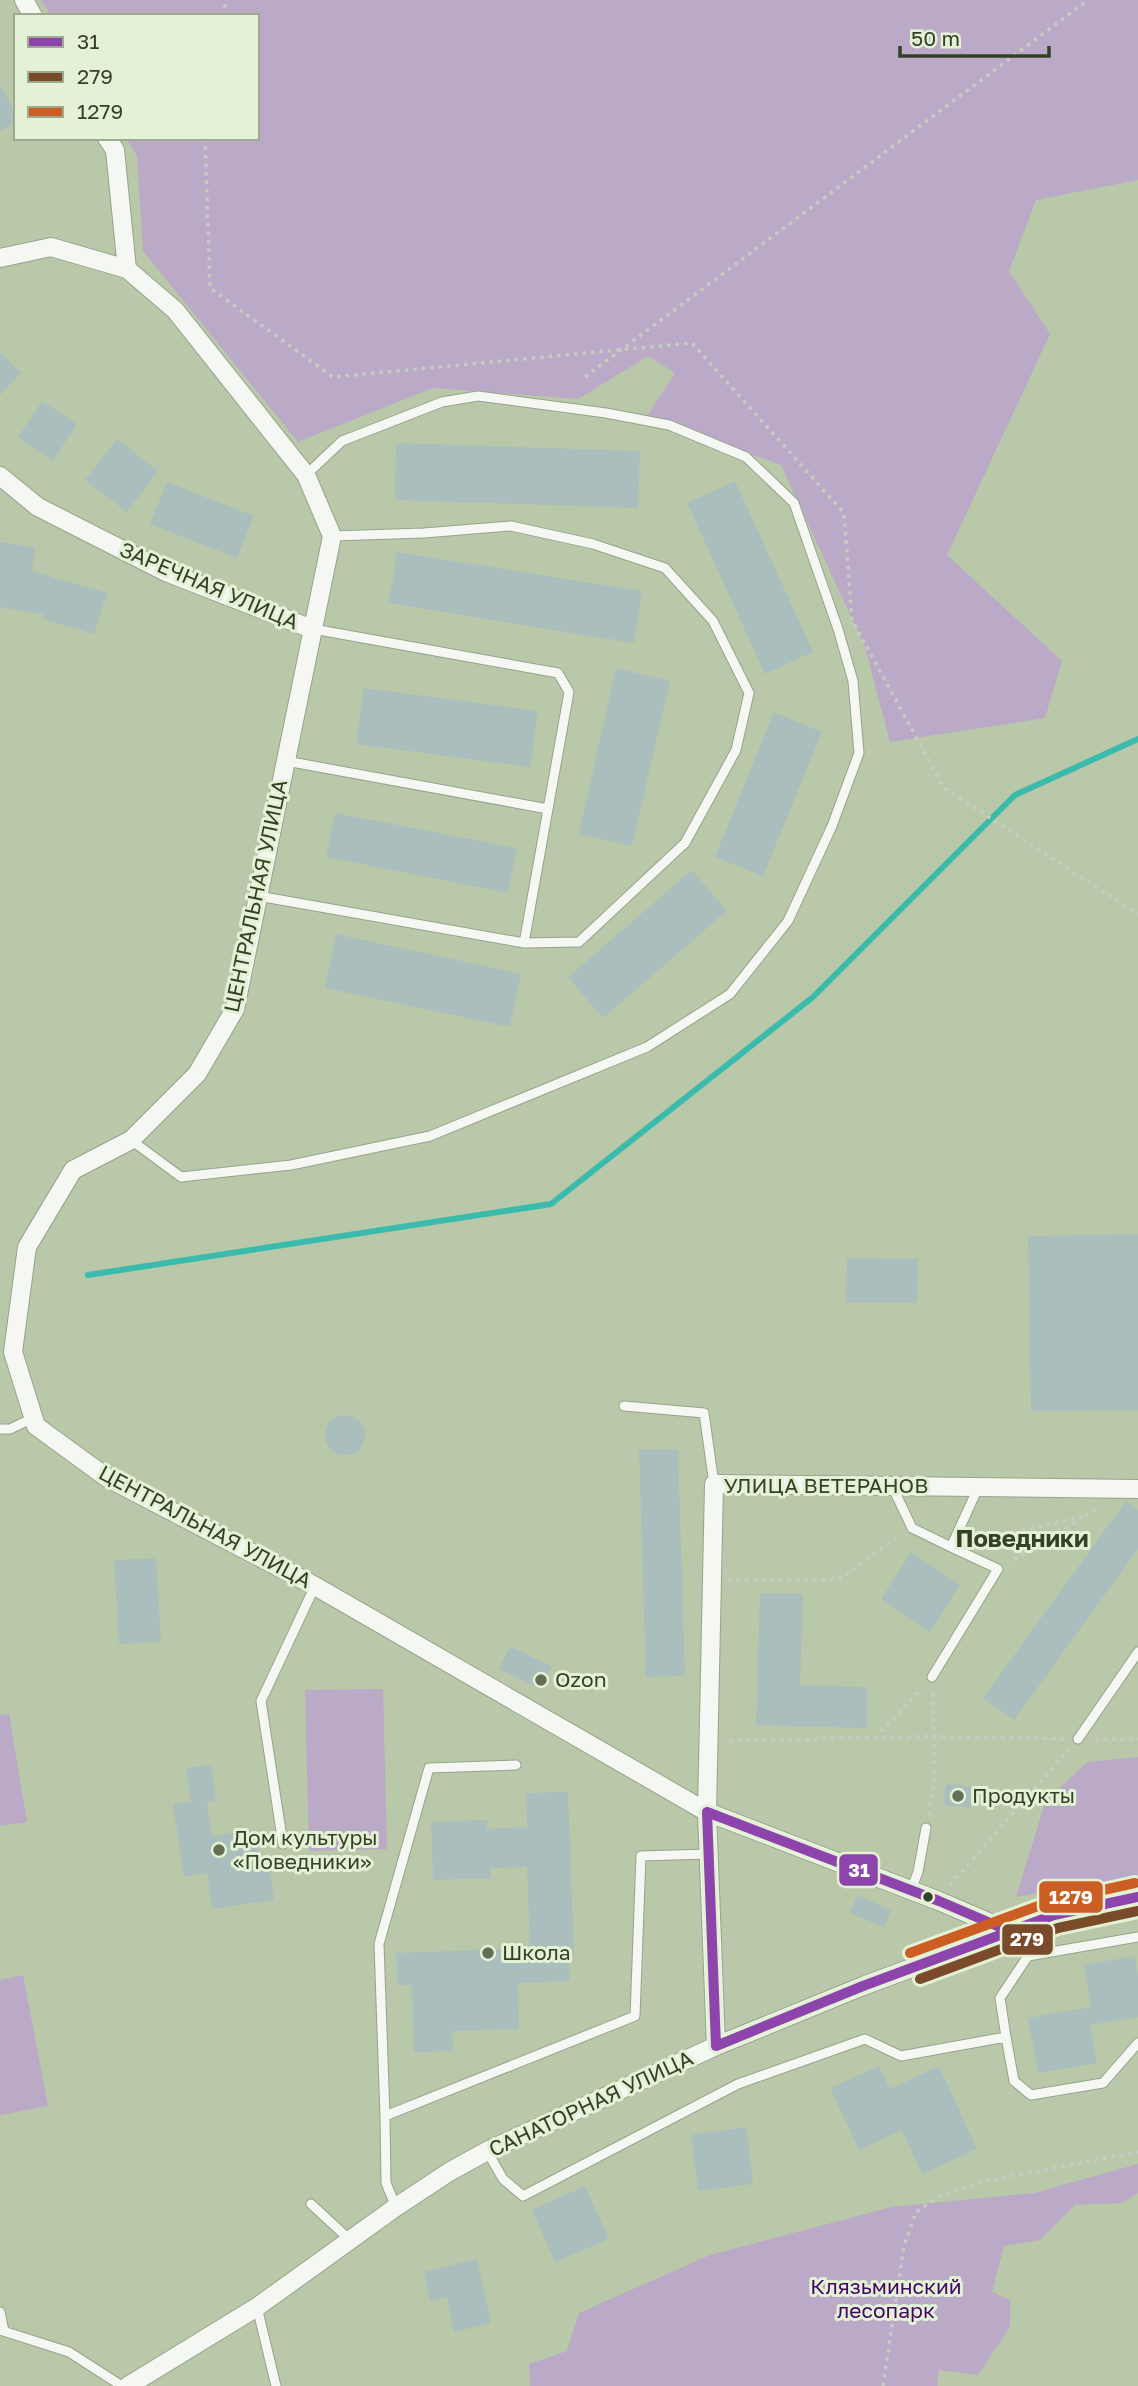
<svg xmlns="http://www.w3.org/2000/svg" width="1138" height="2386" font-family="'Golos Text',sans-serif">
<rect width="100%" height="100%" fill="#b9c8a9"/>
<path fill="#baa9c7" d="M41,0h1097v180l-102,20 -27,71 41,63 -103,221 115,106 -17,57 -155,24 -25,-95 -84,-182 -134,-49 28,-43 -27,-17 -70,43 -145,-11 -135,54 -155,-191 -6,-95 -11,-18h131v-122h-206z
M383,1689l4,160 -78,2 -4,-161z
M9,1714l18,108 -27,4v-111z
M1138,1757v120l-122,20 29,-94 42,-41z
M23,1975l25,131 -48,9v-135z
M1138,2164v29l-16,10 -47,2 -35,35 -36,6 -12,46 18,8v27l-32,48 -39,-5 -2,16h-407l-1,-22 38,-13 12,-38 131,-58 182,-48 142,-14z"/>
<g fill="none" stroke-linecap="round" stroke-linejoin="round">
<path stroke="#3abbac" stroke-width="6" d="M88,1275l463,-71 262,-207 202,-202 123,-56"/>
</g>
<path fill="#aabfbd" d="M0,85l16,29v9l-16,8z
M0,353l21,20 -21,22z
M42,401l35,23 -24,37 -35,-24z
M117,439l41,32 -31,41 -42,-32z
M396,443l244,8 -2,57 -243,-8z
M735,481l78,171 -48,22 -78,-171z
M167,482l87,34 -17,42 -87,-34z
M0,542l35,5 -3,24 75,22 -13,41 -52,-15 1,-5 -43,-7z
M397,552l245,39 -8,52 -245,-40z
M616,668l54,13 -38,165 -53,-12z
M364,688l174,23 -8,56 -174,-23z
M774,712l48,20 -59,144 -48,-19z
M335,813l182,35 -9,45 -182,-36z
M692,870l35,41 -124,107 -35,-41z
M336,934l185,40 -11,53 -185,-39z
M1138,1234v176l-107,1 -3,-175z
M847,1258l71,1 -1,44 -71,-1z
M325 1435a20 20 0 1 1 40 0a20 20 0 1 1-40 0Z
M678,1449l7,227 -39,1 -7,-227z
M1126,1501l12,9v39l-124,171 -31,-22z
M911,1552l49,33 -30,47 -49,-33z
M156,1558l5,84 -42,2 -5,-84z
M760,1593l43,1 -3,91 67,2v41l-111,-3z
M510,1646l42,21 -11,22 -42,-20z
M211,1765l5,35 -9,2 5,34 44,-6 5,35 8,-1 5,36 -62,9 -5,-36 -23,4 -11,-73 18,-2 -5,-34z
M946,1784l28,3 -3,21 -28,-3z
M568,1792l6,164h-5l1,25 -52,2 1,46 -67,2 1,20 -39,1 -2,-67h-14l-2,-32 134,-5 -3,-81 -37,1 1,10 -58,2 -2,-58 56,-2v9l40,-2 -1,-34z
M857,1895l34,15 -7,17 -34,-14z
M1135,1956l3,19v42l-48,8 7,38 -59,10 -10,-55 63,-11 -7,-42z
M879,2066l11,23 49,-23 38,83 -55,25 -20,-44 -43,20 -29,-62z
M746,2127l7,57 -55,7 -7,-56z
M585,2186l24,53 -54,23 -23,-52z
M477,2259l14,64 -37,9 -7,-35 -17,4 -6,-29z"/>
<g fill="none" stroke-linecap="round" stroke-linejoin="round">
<g stroke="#97a38b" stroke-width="11">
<path id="lane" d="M313,629l245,44 11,19 -45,251
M286,761l262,48
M258,896l266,47 55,-1 106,-99 51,-93 13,-57 -36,-72 -48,-53 -72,-24 -82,-18 -87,7 -92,3
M131,1140l50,37 110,-12 139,-29 217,-89 83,-53 58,-73 44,-95 27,-73 -6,-72 -15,-52 -44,-126 -48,-46 -77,-32 -63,-12 -128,-17 -36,6 -100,39 -36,34
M624,1406l80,7 10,71
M0,1429h10l23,-11
M892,1486l20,42 39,19
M932,1677l66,-108 -47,-22 27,-59
M1078,1739l60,-87
M283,1844l-22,-143 54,-115
M911,1890l7,-18 8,-44
M1009,1931l19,25
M1006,2037l8,44 17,14 72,-12 35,-40
M385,2116l-6,-172 50,-176 87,-3
M487,2151l16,28 20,17 215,-112 127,-45 36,17 105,-19 -6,-39 28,-42 110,-19
M311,2204l39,36
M396,2207l-10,-24 -1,-67 250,-100 6,-160 67,-2
M257,2307l19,79
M0,2312l4,19
M0,2330l69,22 53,34"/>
</g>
<g stroke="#97a38b" stroke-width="20">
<path id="street" d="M24,0l9,16
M107,138l8,12 12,119
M0,258l51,-11 76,22 48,41 131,165 26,61 -97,473 -38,65 -66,66 -58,30 -46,77 -14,105 23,74 70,51 209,109 392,226 232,89 70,30
M0,476l38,31 128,65 146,57
M716,2046l-9,-234 7,-328 424,5
M128,2386l129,-79 139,-100 53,-35 38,-21 229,-105 147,-60 191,-71 84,-18"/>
</g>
<path stroke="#c7ccc2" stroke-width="3.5" stroke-dasharray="3.5 5" stroke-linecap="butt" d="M222,16l5,-16
M205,138l5,150 123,89 359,-34 152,170 8,107 92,168 194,126
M585,377l503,-377
M1085,1516l13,-9
M972,1542l113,-26 -76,47
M728,1580l111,-1 63,-45
M875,1738l47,-50
M1095,1739h43
M729,1741l205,-5 132,3
M929,1815l5,-32 -1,-93
M950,1885l119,-136
M883,2386l21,-140 12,-34 24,-16 36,-13 162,-31"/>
<use href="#lane" stroke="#f4f7f2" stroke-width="9"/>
<use href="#street" stroke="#f4f7f2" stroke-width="18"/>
<g stroke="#e3f1d4" stroke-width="16">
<path id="bus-1" d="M707,1812l232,89 70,30
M707,1812l9,234
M716,2046l147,-60 191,-71 84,-18"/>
</g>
<g stroke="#e3f1d4" stroke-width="16">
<path id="bus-2" d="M920,1979l138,-51 80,-17"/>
</g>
<g stroke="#e3f1d4" stroke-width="16">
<path id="bus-3" d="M910,1953l139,-51 86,-19"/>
</g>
<use href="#bus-1" stroke="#8e44ad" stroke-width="10"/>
<use href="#bus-2" stroke="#7a4b2a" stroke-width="10"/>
<use href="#bus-3" stroke="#cc5e23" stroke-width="10"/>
</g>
<g fill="#637056" stroke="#e3f1d4" stroke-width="2.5">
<circle cx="541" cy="1680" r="7"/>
<circle cx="958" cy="1796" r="7"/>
<circle cx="219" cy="1850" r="7"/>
<circle cx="488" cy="1953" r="7"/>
</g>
<circle fill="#354029" stroke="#e3f1d4" stroke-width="2.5" cx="928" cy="1897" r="6"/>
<g text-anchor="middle" stroke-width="6" stroke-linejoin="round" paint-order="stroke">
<g font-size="21" fill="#354029" stroke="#e3f1d4">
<text transform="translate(209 586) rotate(23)" y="7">ЗАРЕЧНАЯ УЛИЦА</text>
<text transform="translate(256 896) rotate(-78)" y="7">ЦЕНТРАЛЬНАЯ УЛИЦА</text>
<text x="826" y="1493">УЛИЦА ВЕТЕРАНОВ</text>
<text transform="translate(205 1527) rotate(28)" y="7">ЦЕНТРАЛЬНАЯ УЛИЦА</text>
<text transform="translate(591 2104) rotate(-25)" y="7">САНАТОРНАЯ УЛИЦА</text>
</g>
<g font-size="21" fill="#354029" stroke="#e3f1d4" text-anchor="start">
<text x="555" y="1687">Ozon</text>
<text x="972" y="1803">Продукты</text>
<text x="233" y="1845">Дом культуры<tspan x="233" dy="24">«Поведники»</tspan></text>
<text x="502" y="1960">Школа</text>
</g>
<g font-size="21" fill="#430664" stroke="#e3f1d4">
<text x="886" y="2294">Клязьминский<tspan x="886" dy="24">лесопарк</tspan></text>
</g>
<g font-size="24" font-weight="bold" fill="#354029" stroke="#e3f1d4">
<text x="1022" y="1547">Поведники</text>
</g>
</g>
<g stroke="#e3f1d4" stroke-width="2.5">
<rect x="838" y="1853" width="41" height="34" rx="7" fill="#8e44ad"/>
<rect x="1038" y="1880" width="66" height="34" rx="7" fill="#cc5e23"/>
<rect x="1001" y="1923" width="53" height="33" rx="7" fill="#7a4b2a"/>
</g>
<g font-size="19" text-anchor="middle" font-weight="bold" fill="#fff">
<text x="859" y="1877">31</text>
<text x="1071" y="1904">1279</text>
<text x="1027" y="1946">279</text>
</g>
<rect x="14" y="14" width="245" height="126" fill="#e3f1d4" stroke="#9daa90" stroke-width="2"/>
<rect x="28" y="37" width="35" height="10" fill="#8e44ad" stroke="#9daa90" stroke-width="2"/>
<text x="77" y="49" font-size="21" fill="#354029">31</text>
<rect x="28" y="72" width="35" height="10" fill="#7a4b2a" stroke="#9daa90" stroke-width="2"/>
<text x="77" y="84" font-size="21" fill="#354029">279</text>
<rect x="28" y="107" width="35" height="10" fill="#cc5e23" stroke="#9daa90" stroke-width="2"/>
<text x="77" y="119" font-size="21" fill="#354029">1279</text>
<path d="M900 46v10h149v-10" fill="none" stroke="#354029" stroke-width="3.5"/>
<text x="911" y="46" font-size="21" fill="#354029" stroke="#e3f1d4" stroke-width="5" paint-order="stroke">50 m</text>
</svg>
